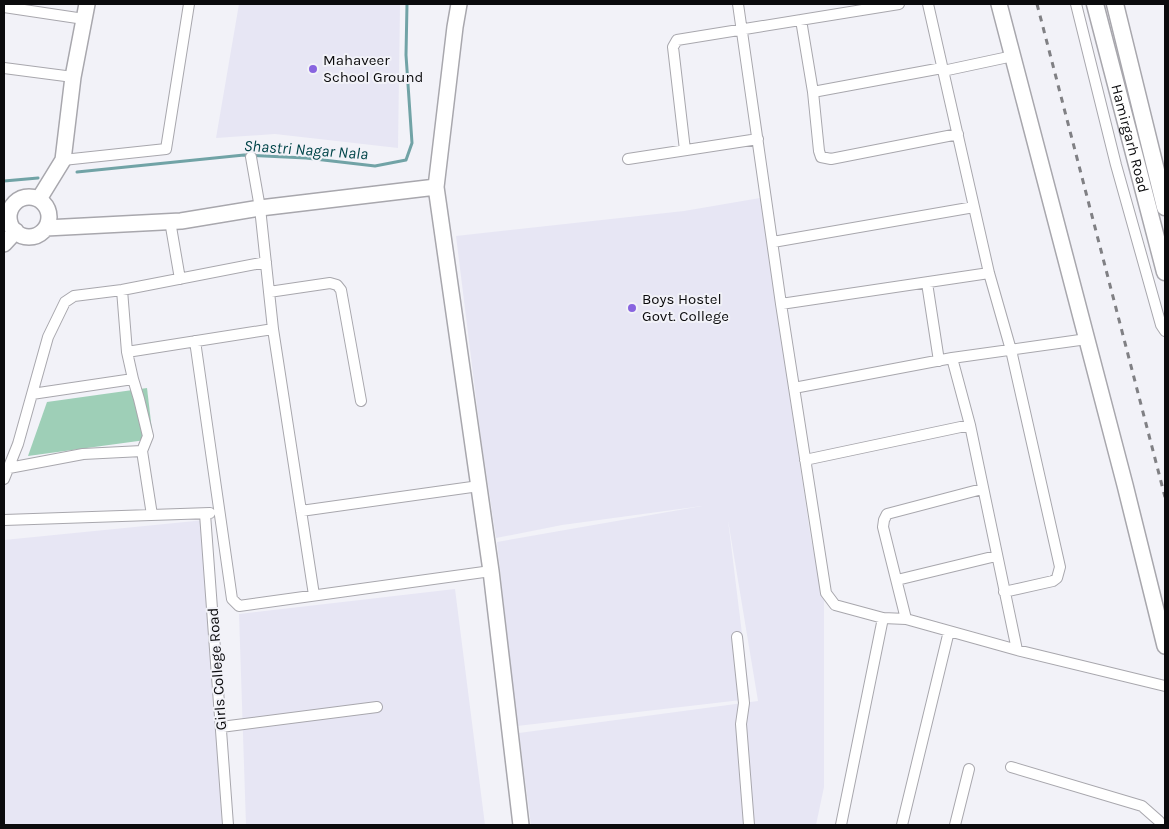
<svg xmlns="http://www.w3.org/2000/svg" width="1169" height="829" font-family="Karla,sans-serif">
<rect width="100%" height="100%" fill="#f2f2f8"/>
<path fill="#e7e6f4" d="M239,4h161l-2,144 -123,-14 -59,4z
M760,198l51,341 13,61v187l-8,38h-285l-12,-92 239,-32 -30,-181 22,179 -233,27 -20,-184 205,-36 -140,19 -66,13 -15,-100 -25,-202 228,-25z
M205,520l17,305h-218v-285z
M455,589l30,236h-239l-7,-211z"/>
<path fill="#9ecfb7" d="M147,388l6,51 -125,17 19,-54z"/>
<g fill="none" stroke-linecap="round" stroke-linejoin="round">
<path stroke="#71a3a6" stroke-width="3" d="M77,172l167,-17 62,3 69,8 31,-6 6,-17 -6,-88 1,-51
M4,181l34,-3"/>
<g stroke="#a8a7ad" stroke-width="12">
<path id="street" d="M738,4l43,300 45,289 9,12 48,13 23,1 111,31 148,36
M928,4l61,269 22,77 49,217 -3,11 -4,3 -49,11
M1076,4l40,161 45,160 4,6
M4,7l80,12
M801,20l12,72 129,-24
M4,68l69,9
M943,71l70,-15
M813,92l6,59 2,6 10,2 127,-25
M685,150l-12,-103 4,-7 222,-36
M251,157l9,51 13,121 41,266
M628,159l130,-20
M63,160l103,-11 23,-145
M170,221l10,58
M773,242l201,-35
M927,283l12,78
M122,290l5,62 6,27
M269,292l61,-9 7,2 4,5 20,111
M781,304l208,-31
M195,341c13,86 24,172 37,258l7,7 252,-35
M127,352l146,-23
M794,388l158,-30
M142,451l10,64
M805,460l165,-35
M9,468l74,-14 59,-3 6,-15 -9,-37 -6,-20 -101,15
M4,479l14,-35 30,-107 17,-35 9,-6 48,-6 144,-28
M301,511l178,-25
M205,514l23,311
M4,520l206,-7
M897,580l99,-24
M906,619l-23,-92 1,-7 3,-6 95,-25
M737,637l7,66 -3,21 8,101
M1017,650l-47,-225 -18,-67 135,-19
M221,727l156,-20
M1011,767l131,39 17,15 2,4
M841,825l42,-207
M902,825l47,-194
M955,825l14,-56"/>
</g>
<g stroke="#a8a7ad" stroke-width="18">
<path id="secondary" d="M459,4l-4,23 -19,160 55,384 30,254
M999,4l126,481 40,161
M9 217a20 20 0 1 1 40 0a20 20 0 1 1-40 0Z
M39,199l24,-39 10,-83 14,-73
M46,228l135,-7 79,-13 176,-21
M4,244l12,-13"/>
</g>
<g stroke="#a8a7ad" stroke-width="19">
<g id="primary">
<path id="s1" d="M1095,4l70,268"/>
<path d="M1115,4l50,203"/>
</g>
</g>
<use href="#street" stroke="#fff" stroke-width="10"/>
<use href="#secondary" stroke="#fff" stroke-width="15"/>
<use href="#primary" stroke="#fff" stroke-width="16"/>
<path stroke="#808084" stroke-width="3" stroke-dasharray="6 6" stroke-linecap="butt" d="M1037,4l128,493"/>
</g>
<g fill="#8864df" stroke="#f2f2f8" stroke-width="2">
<circle cx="313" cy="69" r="5"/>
<circle cx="632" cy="308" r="5"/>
</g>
<g text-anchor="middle" stroke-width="4" stroke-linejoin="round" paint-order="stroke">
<g font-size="15" fill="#0b0b0d" stroke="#f2f2f8" text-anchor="start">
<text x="323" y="65">Mahaveer<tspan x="323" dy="17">School Ground</tspan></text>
<text x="642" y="304">Boys Hostel<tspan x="642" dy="17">Govt. College</tspan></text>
</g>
<g font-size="15" fill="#0b0b0d" stroke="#f2f2f8">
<text dy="5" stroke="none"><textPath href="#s1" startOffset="139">Hamirgarh Road</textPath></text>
<text transform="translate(217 669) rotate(-94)" y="5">Girls College Road</text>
</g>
<g font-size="16" font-style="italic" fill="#004549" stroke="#f2f2f8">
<text transform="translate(306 149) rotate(4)" y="6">Shastri Nagar Nala</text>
</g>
</g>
<rect width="1169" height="829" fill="none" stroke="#0b0b0d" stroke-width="10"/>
</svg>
